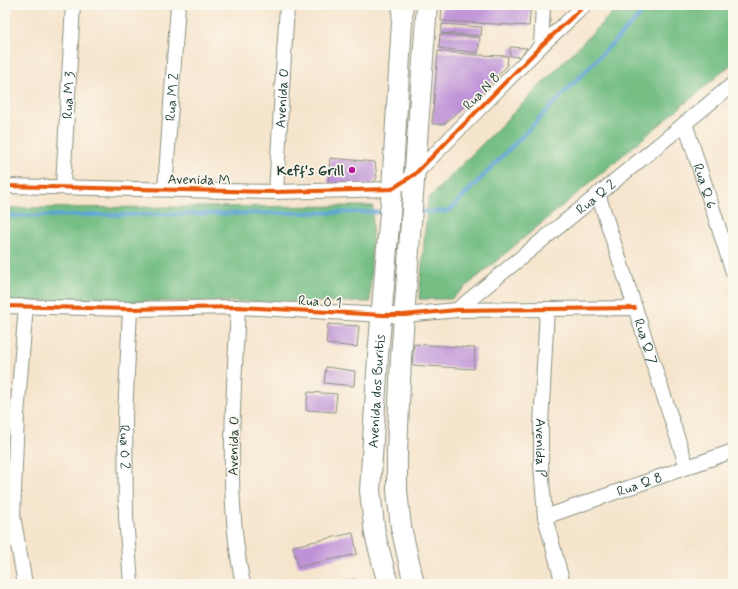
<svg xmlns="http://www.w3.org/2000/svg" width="738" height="589" font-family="Mynerve,sans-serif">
<rect width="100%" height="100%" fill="#fbf7ec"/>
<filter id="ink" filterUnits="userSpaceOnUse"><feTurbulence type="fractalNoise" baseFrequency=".025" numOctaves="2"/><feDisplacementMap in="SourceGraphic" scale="8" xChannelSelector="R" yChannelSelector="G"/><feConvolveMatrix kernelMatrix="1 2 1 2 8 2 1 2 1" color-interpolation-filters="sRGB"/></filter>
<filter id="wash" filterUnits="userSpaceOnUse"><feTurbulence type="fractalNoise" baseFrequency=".012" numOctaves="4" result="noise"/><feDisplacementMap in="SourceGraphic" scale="16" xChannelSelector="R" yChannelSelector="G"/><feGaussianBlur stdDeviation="0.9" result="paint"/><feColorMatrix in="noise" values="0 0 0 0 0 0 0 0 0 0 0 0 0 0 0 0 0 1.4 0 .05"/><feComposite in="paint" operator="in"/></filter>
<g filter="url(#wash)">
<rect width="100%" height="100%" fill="#f6e5cd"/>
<path fill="#74be84" stroke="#4a7e5c" d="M620,5h113v58l-282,236h-32l9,-100z
M373,206l-3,96 -365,-1v-93z"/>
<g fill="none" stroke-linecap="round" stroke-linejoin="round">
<path stroke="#5fa4d4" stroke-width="4" d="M417,212l32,-1 201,-206
M5,216l380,-4"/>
</g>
<g id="blocks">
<path fill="#be92d7" d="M442,5h89l-2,21 -88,-5z
M442,24l40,3 -1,9 -40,-3z
M440,34l40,4 -2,15 -39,-5z
M510,47l17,1 -6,9 -11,-1z
M438,51l39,4 31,1 -1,10 -26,27h-4l1,1 -34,30h-12z
M330,158l45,4 2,16 -6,7 -43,-1z
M328,324l31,2 -2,21 -31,-3z
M414,344l61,4 -1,21 -62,-4z
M326,367l29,4 -1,15 -30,-3z
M308,392l29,2 -2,18 -29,-2z
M353,533l4,21 -59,13 -5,-21z
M354,579l2,5h-17z"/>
</g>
</g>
<g filter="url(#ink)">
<use href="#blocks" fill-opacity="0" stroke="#8a9180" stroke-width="1"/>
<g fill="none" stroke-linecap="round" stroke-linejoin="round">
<g stroke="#8a9180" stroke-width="16">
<g id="street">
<path d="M541,46l2,-41"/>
<path id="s1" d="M685,123l48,149"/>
<path d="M5,186l271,6 116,-3 23,-15 126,-128 44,-41"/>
<path id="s2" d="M63,186l10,-181"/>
<path id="s3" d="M165,189l13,-184"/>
<path id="s4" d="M276,192l11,-187"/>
<path id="s5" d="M598,194l89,273"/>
<path d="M5,306l125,3 108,-2 145,8h21l53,-5 178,-2"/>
<path d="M238,307c-4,90 -14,189 5,277"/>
<path id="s6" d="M130,309l-5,108 1,100 5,67"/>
<path id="s7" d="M547,309l-6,116v40l4,52 18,67"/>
<path id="s8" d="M457,310l276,-226"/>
<path id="s9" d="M545,517l188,-66"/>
<path d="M5,542l7,-23"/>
<path d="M25,584l-12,-68 4,-101 9,-109"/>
</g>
</g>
<g stroke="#8a9180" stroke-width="22">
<g id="secondary">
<path id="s10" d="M388,584l-13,-50 -5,-43 8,-135 14,-167 11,-184"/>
<path d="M414,584l-13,-57 -4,-36v-39l4,-94 26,-353"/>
</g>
</g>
<use href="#street" stroke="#fff" stroke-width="14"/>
<use href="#secondary" stroke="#fff" stroke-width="20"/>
<g stroke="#fbf7ec" stroke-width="6">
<path id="cycleway" d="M5,186l271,6 116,-3 23,-15 126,-128 44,-41
M5,306l125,3 108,-2 145,8h21l53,-5 178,-2"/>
</g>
<use href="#cycleway" stroke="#e8590c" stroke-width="4"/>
</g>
</g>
<circle fill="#b5179e" stroke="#fbf7ec" stroke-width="1.5" cx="352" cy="170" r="4"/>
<g text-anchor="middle" stroke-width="3.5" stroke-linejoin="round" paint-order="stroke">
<g font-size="14" fill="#1f3d34" stroke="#fbf7ec">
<text transform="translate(481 91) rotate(-46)" y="5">Rua N 8</text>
<text dy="5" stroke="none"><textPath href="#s2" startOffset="91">Rua M 3</textPath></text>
<text dy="5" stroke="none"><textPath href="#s3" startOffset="92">Rua M 2</textPath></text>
<text dy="5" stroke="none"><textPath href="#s4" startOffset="94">Avenida O</textPath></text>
<text transform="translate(199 179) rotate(1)" y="5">Avenida M</text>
<text dy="5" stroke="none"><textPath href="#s1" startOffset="66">Rua Q 6</textPath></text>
<text dy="5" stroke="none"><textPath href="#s8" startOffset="179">Rua Q 2</textPath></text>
<text transform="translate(320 301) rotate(3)" y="5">Rua O 1</text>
<text dy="5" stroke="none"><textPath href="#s5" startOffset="155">Rua Q 7</textPath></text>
<text dy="5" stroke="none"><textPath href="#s10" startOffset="195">Avenida dos Buritis</textPath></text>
<text transform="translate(233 446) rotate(-89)" y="5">Avenida O</text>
<text dy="5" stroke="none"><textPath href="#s6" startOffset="138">Rua O 2</textPath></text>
<text dy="5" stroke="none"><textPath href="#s7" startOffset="139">Avenida P</textPath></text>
<text dy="5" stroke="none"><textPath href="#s9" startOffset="100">Rua Q 8</textPath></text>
</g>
<g font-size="14" font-weight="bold" fill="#1f3d34" stroke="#fbf7ec" text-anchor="end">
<text x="344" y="175">Keff's Grill</text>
</g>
</g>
<rect width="738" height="589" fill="none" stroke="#fbf7ec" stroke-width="20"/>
</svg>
